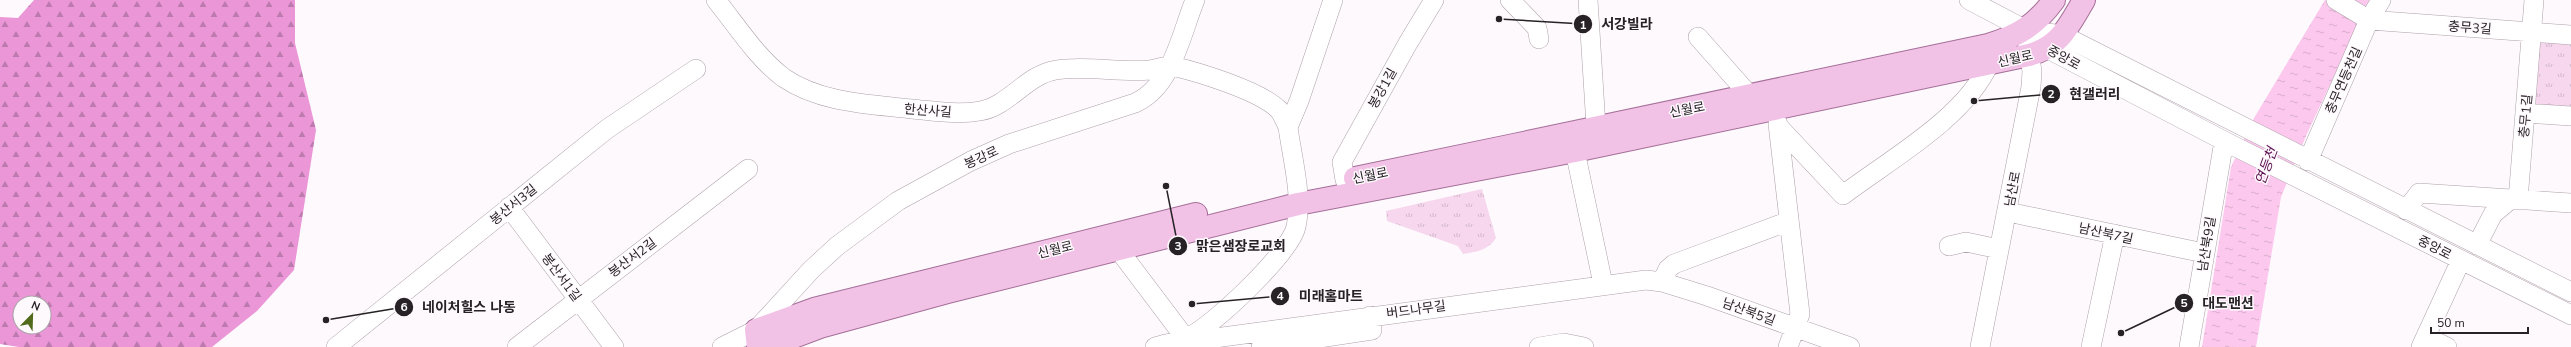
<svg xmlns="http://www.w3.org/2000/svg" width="2571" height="347" font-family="'Nunito Sans','Noto Sans KR',sans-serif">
<defs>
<pattern id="grass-tufts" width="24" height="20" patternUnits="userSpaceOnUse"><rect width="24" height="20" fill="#f6d7ed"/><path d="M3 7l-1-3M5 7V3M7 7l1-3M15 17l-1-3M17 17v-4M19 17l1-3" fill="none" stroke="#d3b8cb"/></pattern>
<pattern id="forest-firs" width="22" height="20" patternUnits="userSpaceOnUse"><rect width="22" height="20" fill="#ea96d7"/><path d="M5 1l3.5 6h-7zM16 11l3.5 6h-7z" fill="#bd7aae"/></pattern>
<pattern id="water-ripples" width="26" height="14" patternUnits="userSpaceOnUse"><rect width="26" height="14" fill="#fcc8ee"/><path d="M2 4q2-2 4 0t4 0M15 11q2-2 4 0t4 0" fill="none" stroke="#d8accc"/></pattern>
</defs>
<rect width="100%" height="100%" fill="#fef9fd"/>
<path fill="url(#grass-tufts)" d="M2535,39l36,2v72l-41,-3z
M1482,189l14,49c-7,12 -20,14 -33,16l-5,-8 -71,-25 -1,-10z"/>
<path fill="url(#forest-firs)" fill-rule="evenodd" d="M34,0h261v43l21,87 -22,140 -37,41 -45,36h-193l-19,-3v-327l18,1zM20,303h24v24h-24z"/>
<path fill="url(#water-ripples)" d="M2325,0h48l-17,29 -50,107 -25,61 -25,150h-54l29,-180 23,-49z"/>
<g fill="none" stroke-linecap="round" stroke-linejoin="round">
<g stroke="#ada1aa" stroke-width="20">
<path id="minor" d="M716,0c21,26 41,58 68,78 37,25 85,26 128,31 22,2 45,6 68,2 29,-5 46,-36 76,-41 30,-5 63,3 94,0 7,-1 15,-5 22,-4 26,6 89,25 107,44 4,5 6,11 9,17 4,31 15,69 8,100 -6,26 -84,100 -109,111 -10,5 -22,5 -32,9
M1510,0l27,28 2,11
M1588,0l8,126
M1969,0l57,30 22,19 186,97 337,169
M2336,0l33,20 202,15
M2047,33l15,2 509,257
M1698,37l53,60
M2525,113l46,3
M1778,124l22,190 -12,33
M1778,126l65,69c46,-35 122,-77 146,-131
M1288,127l11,-26 34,-101
M1575,151l28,133
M2308,161l61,-141 12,-20
M1345,180l-3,-18 66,-119 26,-43
M2518,200l16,-200
M509,207l105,140
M2406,210l13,-17 152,10
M2008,212l196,41
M2477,245l16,-31 18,-15
M1949,246l17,-4 33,7
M1118,249l74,98
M1662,282l6,-13 6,-5 115,-43
M2426,337l21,10
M1186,339l29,-1 431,-58 16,2 45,14 143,51
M336,347l271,-218 89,-60
M517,347l231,-178
M722,347l34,-17 55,-60 26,-24 61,-45 73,-40 38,-17 126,-41c37,-16 46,-69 60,-103
M1261,347l111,-17 -2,-14
M1539,347l25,-4 20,4
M1980,347l51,-260 1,-16 -5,-31
M2091,347l24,-113
M2189,347l35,-206
M2421,347l40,-87"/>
</g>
<g stroke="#a56f98" stroke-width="24">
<path id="major" d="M1355,178c211,-44 422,-87 633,-133 30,-9 48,-20 66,-45
M758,347l-2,-17 58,-21 382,-95
M767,347l53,-20 128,-35 350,-88 277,-53 454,-96c31,-8 40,-30 55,-55"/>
</g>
<use href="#minor" stroke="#fff" stroke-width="19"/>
<use href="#major" stroke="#f2c1e6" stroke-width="22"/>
</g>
<g text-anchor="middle" stroke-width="3" stroke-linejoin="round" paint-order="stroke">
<g font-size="13" fill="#262225" stroke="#fef9fd">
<text transform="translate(2470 27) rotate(4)" y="5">충무3길</text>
<text transform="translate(2064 57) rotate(29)" y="5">중앙로</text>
<text transform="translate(2015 58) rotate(-13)" y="5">신월로</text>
<text transform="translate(2343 80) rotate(-66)" y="5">충무연등천길</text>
<text transform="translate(1382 88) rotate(-61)" y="5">봉강1길</text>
<text transform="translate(1687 109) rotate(-11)" y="5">신월로</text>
<text transform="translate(928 110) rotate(4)" y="5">한산사길</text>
<text transform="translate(2525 116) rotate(-85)" y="5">충무1길</text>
<text transform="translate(981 157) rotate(-25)" y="5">봉강로</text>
<text transform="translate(1370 175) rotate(-12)" y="5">신월로</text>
<text transform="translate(2012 189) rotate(-79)" y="5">남산로</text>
<text transform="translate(513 204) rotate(-39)" y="5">봉산서3길</text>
<text transform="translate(2106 233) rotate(12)" y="5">남산북7길</text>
<text transform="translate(2206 244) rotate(-81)" y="5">남산북9길</text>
<text transform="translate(2435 247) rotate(27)" y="5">중앙로</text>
<text transform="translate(1055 249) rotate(-14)" y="5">신월로</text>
<text transform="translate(632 257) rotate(-37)" y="5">봉산서2길</text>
<text transform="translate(562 277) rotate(53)" y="5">봉산서1길</text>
<text transform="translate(1416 309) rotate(-8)" y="5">버드나무길</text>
<text transform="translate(1749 311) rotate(20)" y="5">남산북5길</text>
</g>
<g font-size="14" font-style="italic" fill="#5c1250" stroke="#fef9fd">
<text transform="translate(2266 166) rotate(-70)" y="5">연등천</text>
</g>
</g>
<path fill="none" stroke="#262225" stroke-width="1.5" d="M1499 19L1583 24M1974 101L2051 94M1166 186L1178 246M1192 304L1280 296M2121 333L2184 303M326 320L404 307"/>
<g fill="#262225" stroke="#fef9fd" stroke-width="1.5">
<circle cx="1499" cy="19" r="4"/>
<circle cx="1974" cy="101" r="4"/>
<circle cx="1166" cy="186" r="4"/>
<circle cx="1192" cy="304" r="4"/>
<circle cx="2121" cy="333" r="4"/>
<circle cx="326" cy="320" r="4"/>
<circle cx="1583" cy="24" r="10"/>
<circle cx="2051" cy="94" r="10"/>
<circle cx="1178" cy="246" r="10"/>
<circle cx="1280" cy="296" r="10"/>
<circle cx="2184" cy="303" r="10"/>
<circle cx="404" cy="307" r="10"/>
</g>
<g font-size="12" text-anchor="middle" font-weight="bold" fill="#fff">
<text x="1583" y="29">1</text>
<text x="2051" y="98">2</text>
<text x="1178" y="250">3</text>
<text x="1280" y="300">4</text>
<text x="2184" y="307">5</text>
<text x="404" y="311">6</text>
</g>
<g font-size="14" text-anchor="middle" font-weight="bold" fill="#262225" stroke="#fef9fd" stroke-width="3" stroke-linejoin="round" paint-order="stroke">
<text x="1627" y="29">서강빌라</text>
<text x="2095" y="99">현갤러리</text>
<text x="1241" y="251">맑은샘장로교회</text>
<text x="1331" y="301">미래홈마트</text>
<text x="2228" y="308">대도맨션</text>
<text x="469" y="312">네이처힐스 나동</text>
</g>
<g transform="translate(32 315) rotate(23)"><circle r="19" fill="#fef9fd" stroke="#a8a3a7"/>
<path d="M0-3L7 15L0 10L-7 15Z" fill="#516a1c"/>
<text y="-6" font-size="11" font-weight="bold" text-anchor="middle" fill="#262225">N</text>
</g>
<path d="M2431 327v6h97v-6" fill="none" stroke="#262225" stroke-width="2"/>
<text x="2437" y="327" font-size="12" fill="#262225" stroke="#fef9fd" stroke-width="3" paint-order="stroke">50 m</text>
</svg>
